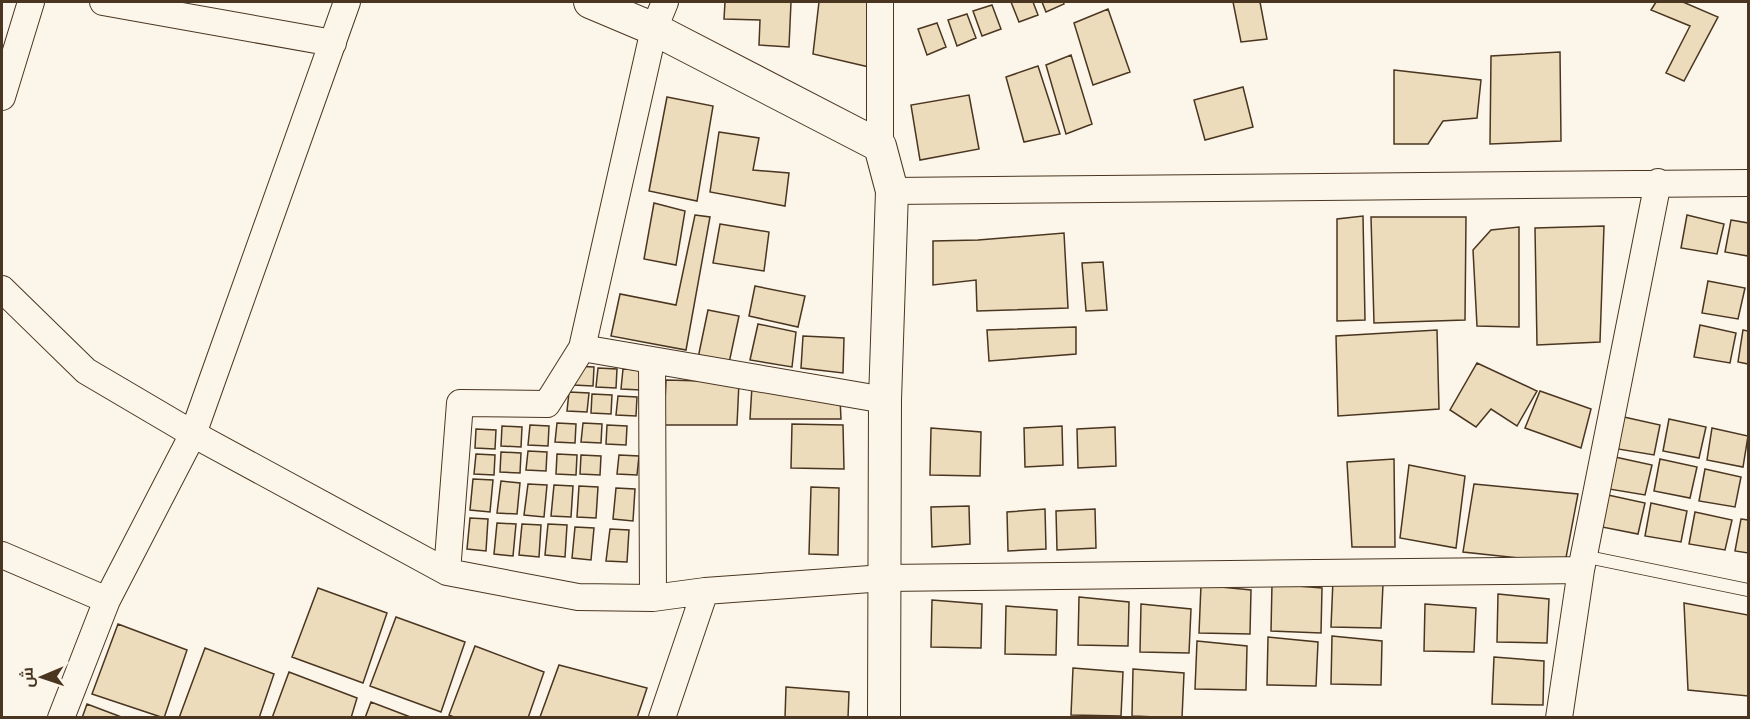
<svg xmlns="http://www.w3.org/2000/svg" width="1750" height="719" font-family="'DM Sans',Cairo,sans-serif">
<rect width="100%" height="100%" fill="#fbf6e9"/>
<path fill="#ecdcbc" stroke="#4a3520" stroke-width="1.5" d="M725,2h66l-2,45 -30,-2 1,-25 -36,-1z
M819,2h52l-2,65 -56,-13z
M1011,2h22l5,13 -19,7z
M1042,2h21l1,2 -18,8z
M1233,2h27l7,37 -26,3z
M1656,2h27l35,15 -34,64 -18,-8 24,-47 -39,-16z
M992,5l9,24 -19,7 -9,-25z
M1108,9l22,63 -37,13 -19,-62z
M967,14l9,24 -19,8 -9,-26z
M937,23l9,24 -19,8 -9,-26z
M1560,52l1,89 -71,3 1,-88z
M1071,55l21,69 -26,10 -20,-69z
M1038,66l22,68 -36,8 -18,-65z
M1394,70l87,10 -4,38 -34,3 -15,23h-34z
M1243,87l10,40 -48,13 -11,-40z
M969,95l10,54 -59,11 -9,-55z
M667,97l46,9 -16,95 -48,-10z
M719,132l40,6 -6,32 36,3 -4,33 -75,-14z
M654,203l31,8 -9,54 -32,-6z
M695,215l15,2 -24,133 -75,-14 9,-42 56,11z
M1687,215l37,9 -7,30 -36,-6z
M1363,216l2,104 -28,1v-102z
M1371,217h95l-1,103 -91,3z
M1731,220l17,3v33l-23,-4z
M720,224l49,8 -5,39 -51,-8z
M1604,226l-4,116 -63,3 -2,-117z
M1519,227v100l-42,-1 -4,-76 18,-20z
M1064,233l4,75 -91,3 -1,-31 -43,5v-44l45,-1z
M1103,262l4,48 -21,1 -4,-48z
M1708,281l37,7 -7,31 -36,-6z
M755,286l50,10 -7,31 -49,-11z
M708,310l31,6 -10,47 -31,-5z
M758,324l38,8 -4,35 -42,-7z
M1700,325l36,8 -6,30 -36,-6z
M1076,327v27l-87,7 -2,-31z
M1437,330l2,79 -101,7 -2,-80z
M1743,330l5,1v33l-10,-2z
M803,336l41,2 -1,35 -42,-5z
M1477,363l60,28 -20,35 -26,-17 -15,18 -26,-17z
M574,366l20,1 -1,19 -20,-1z
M598,368l19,1 -1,19 -20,-1z
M623,369l20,1 -2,20 -20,-1z
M666,380l73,2 -2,43h-73z
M752,386l88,13 1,20h-91z
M1540,391l51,18 -10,39 -56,-20z
M569,392l20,1 -2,19 -20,-1z
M592,394l20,1 -1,19 -20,-1z
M618,396l19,1 -1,19 -20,-1z
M1624,417l36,8 -6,30 -36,-6z
M1669,419l37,8 -7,31 -36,-7z
M557,423l19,1 -1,19 -20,-1z
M583,423l19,1 -1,19 -20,-1z
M792,424l51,1 1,44 -53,-1z
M530,425l19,1 -1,20 -20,-1z
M607,425l20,1 -1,19 -20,-1z
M502,426l20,1 -1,20 -20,-1z
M1062,426l1,39 -38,2 -1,-39z
M1115,427l1,39 -38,2 -1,-39z
M931,428l50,4 -1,44 -50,-1z
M1712,428l36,8 -5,31 -36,-7z
M476,429l20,1 -1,19 -20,-1z
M528,451l19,1 -1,19 -20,-1z
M501,452l20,1 -1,20 -20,-1z
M476,454l19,1 -1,20 -20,-1z
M557,454l20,1 -1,20 -20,-1z
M581,455l20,1 -1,19 -20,-1z
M619,455l20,1 -2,19 -20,-1z
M1615,457l37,8 -7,30 -36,-6z
M1394,459l1,88h-43l-5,-85z
M1660,459l37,8 -7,31 -36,-7z
M1409,465l56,11 -9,72 -56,-10z
M1705,469l36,8 -6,30 -36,-6z
M473,479l20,1 -3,32 -20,-2z
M501,481l19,2 -3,31 -20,-1z
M528,484l19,1 -3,32 -20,-2z
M1474,484l104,10 -13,69 -102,-11z
M554,485l19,1 -2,31 -20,-1z
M579,486l19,1 -2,31 -19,-1z
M811,487l28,1 -1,67 -29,-1z
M616,488l19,1 -2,32 -20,-2z
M1608,495l37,8 -7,31 -36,-7z
M1651,503l36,8 -6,31 -36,-6z
M969,506l1,38 -38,3 -1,-40z
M1045,509l1,40 -38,2 -1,-39z
M1095,509l1,39 -39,2 -1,-39z
M1695,512l37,8 -7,30 -36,-6z
M470,518l18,1 -2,32 -19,-2z
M1741,519l7,1v33l-13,-2z
M497,523l19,1 -3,32 -19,-2z
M522,524l19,1 -2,32 -20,-2z
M548,524l19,1 -2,32 -20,-2z
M575,527l19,1 -3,32 -19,-2z
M610,529l19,1 -2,32 -21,-1z
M1333,580l50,4 -2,44 -50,-1z
M1272,584l50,4 -1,45 -50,-2z
M1201,585l50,5 -1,44 -51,-1z
M318,588l69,25 -24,70 -71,-26z
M1498,594l51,5 -2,44 -50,-1z
M1079,597l50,5 -1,44 -50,-1z
M932,600l50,4 -1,44 -50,-1z
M1684,603l64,12v81l-60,-6z
M1141,604l50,5 -2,44 -49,-1z
M1425,604l51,4 -2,44 -50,-1z
M1006,606l51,4 -1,45 -51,-1z
M396,617l69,25 -24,70 -71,-26z
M118,624l69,26 -23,68 -72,-24z
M1332,636l50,5 -1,44 -50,-1z
M1268,637l50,5 -2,44 -49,-1z
M1197,641l50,5 -1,44 -51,-1z
M475,646l69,26 -16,46h-72l-7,-3z
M205,648l69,26 -15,44h-80z
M1494,657l50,4 -1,44 -51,-1z
M559,665l88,23 -10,30 -97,-1z
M1073,668l50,4 -2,44 -50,-1z
M1133,669l51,4 -2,45 -50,-2z
M289,672l68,26 -6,20h-79z
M786,687l63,5 -1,26h-63z
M371,702l42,16h-48z
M87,704l37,14h-42z"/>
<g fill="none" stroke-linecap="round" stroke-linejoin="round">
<g stroke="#4a3520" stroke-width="14">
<path id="service" d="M1583,556l165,34"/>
</g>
<g stroke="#4a3520" stroke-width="28">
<path id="minor" d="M103,2l230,41
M2,97l29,-95
M880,146v-144
M892,191l856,-8
M2,289l84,82 107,63 254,138 131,25 75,1 52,-7 179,-13 697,-8 77,-388
M582,348l303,52
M652,360l1,238
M2,555l105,45
M447,572l13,-169 87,1 35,-56 72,-319 11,-27
M61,718l46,-118 86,-166 154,-432
M662,718l43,-127
M1559,718l22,-148"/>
</g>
<g stroke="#4a3520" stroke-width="34">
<path id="tertiary" d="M590,2l64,27 226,117 12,45 -7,209 -1,318"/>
</g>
<use href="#service" stroke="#fbf6e9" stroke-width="12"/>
<use href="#minor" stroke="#fbf6e9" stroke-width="26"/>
<use href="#tertiary" stroke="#fbf6e9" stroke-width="32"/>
</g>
<rect width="1750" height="719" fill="none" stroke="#4a3520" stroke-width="6"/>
<g transform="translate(42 677) rotate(268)" stroke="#fbf6e9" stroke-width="4.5" paint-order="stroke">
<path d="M0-4.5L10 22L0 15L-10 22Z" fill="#4a3520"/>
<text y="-9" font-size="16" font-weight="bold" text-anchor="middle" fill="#4a3520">ش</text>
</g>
</svg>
